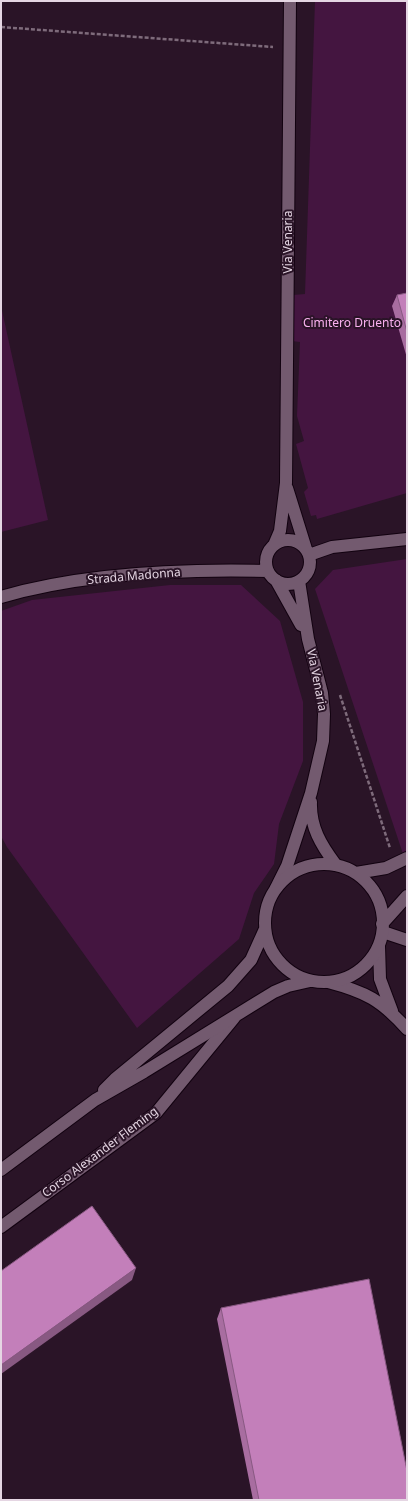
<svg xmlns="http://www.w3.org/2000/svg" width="408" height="1501" font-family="'Noto Sans',sans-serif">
<rect width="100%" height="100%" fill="#2a1427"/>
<path fill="#441540" d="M315,1h92v492l-90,26 -1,-4 -5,1 -7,-24 4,-4 -12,-44 8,-3 -7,-25 3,-74 -8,-1 1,-46 12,-1z
M1,306l47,214 -47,12z
M407,559v307l-92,-277 18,-19z
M170,585h71l39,36 23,81v59l-24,63 -5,40 -20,29 -15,46 -102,89 -130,-181 -6,-11v-225l31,-11z"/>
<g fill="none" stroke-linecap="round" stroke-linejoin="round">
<g stroke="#120210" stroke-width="14">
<path id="street" d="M287,488l19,61
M266 562a22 22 0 1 1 44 0a22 22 0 1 1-44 0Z
M274,545l6,-14 6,-48 4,-482
M309,555l23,-8 75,-8
M276,580l25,45
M1,597c82,-24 182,-28 267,-26
M311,802c-1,25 10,43 25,63
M276,888l11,-22 24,-73 12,-52 1,-27 -2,-21 -14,-54 -9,-58
M383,932l24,8
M379,946l1,33 12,32
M328,982c38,10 53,18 79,47
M1,1227l155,-114 78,-95"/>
</g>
<g stroke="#120210" stroke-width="14">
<path id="secondary" d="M265 923a59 59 0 1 1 118 0a59 59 0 1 1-118 0Z
M356,873l30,-5 21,-10
M382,924l25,-28
M104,1090l11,-11 113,-93 23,-26 14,-31
M1,1170l94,-70 49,-28 130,-80 14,-6 22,-5"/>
</g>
<path stroke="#7e6b7b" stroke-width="2.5" stroke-dasharray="4 2" stroke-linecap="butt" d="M1,27l272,20
M340,695l50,153"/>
<use href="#street" stroke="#735a6f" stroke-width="12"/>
<use href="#secondary" stroke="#735a6f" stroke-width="12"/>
</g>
<path fill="#a86da0" d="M407,293v65l-15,-52 5,-11z
M221,1308l186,192h-154l-36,-181z"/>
<path fill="#885982" d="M136,1268l-4,12 -131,94v-9z"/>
<path fill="#c37fba" stroke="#885982" d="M407,293v39l-10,-37z
M92,1206l44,62 -135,97v-94z
M369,1279l38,192v29h-148l-38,-192z"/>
<g text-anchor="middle" stroke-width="4" stroke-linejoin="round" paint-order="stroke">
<g font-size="12" fill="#e5d6e3" stroke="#2a1427">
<text transform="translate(288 242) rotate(-90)" y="4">Via Venaria</text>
<text transform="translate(134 576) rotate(-5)" y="4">Strada Madonna</text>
<text transform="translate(317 680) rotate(79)" y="4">Via Venaria</text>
<text transform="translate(100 1152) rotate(-37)" y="4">Corso Alexander Fleming</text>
</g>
<g font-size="12" fill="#fab1f0" stroke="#2a1427">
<text x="352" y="327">Cimitero Druento</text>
</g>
</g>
<rect width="408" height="1501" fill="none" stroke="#e5d6e3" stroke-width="4"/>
</svg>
